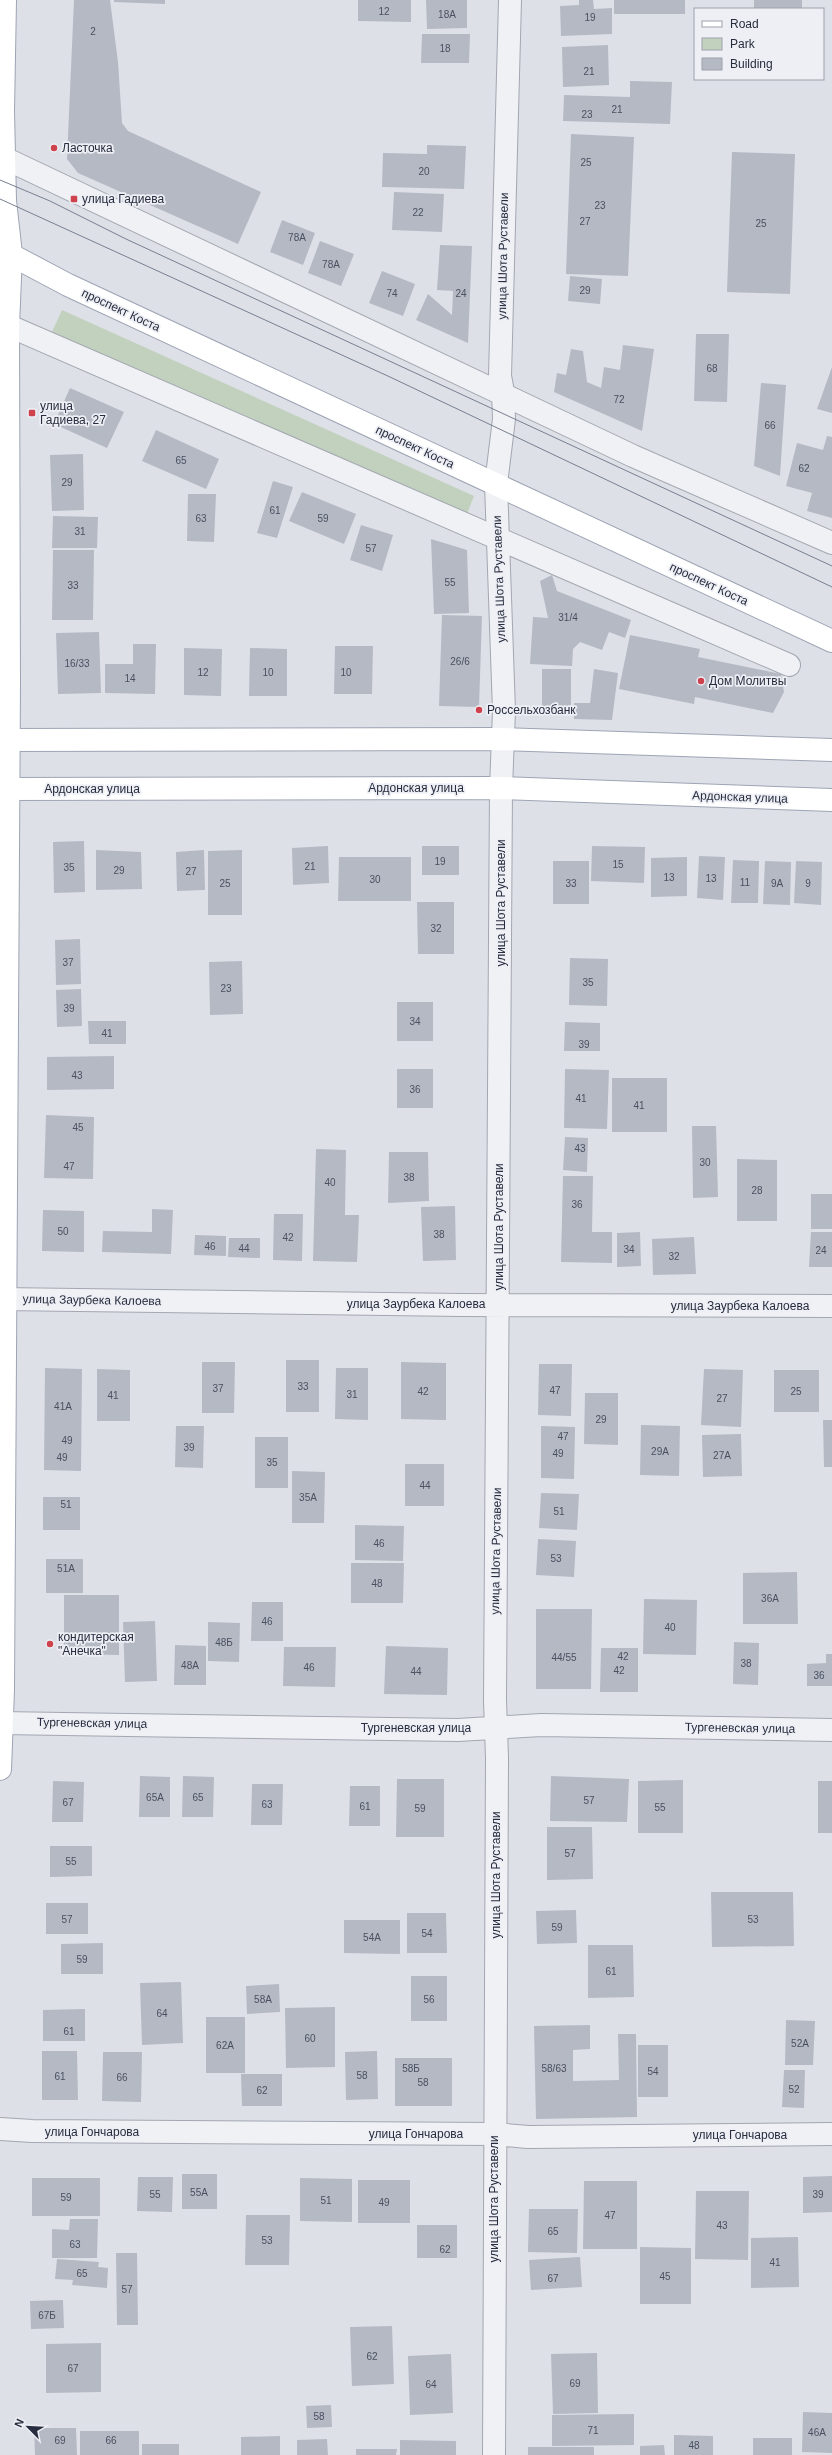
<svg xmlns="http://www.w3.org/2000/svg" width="832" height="2455" font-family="Helvetica,sans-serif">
<rect width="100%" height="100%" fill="#dde0e7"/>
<path fill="#c2d1be" d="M62,310l412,186 -9,23 -414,-185z"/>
<path fill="#b5b9c4" d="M74,0h36l8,62 4,61 6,8 133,61 -23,52 -160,-71 -11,-14z
M114,0h51v4l-51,-2z
M358,0h53v22l-53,-1z
M426,0h41v28l-40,1z
M579,0h14l1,9 18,-1v26l-51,2 -1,-30 19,-1z
M614,0h71v14h-71z
M754,0h48v9h-48z
M422,34h48l-1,29h-48z
M608,45l1,40 -46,2 -1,-40z
M630,81l42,1 -2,42 -107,-3 1,-26 66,2z
M571,134l63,3 -6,139 -62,-2z
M427,145l39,1 -2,43 -82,-2 1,-34 44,1z
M732,152l63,2 -5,140 -63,-2z
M394,192l50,2 -2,38 -50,-2z
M282,220l33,13 -12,32 -33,-13z
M320,241l34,13 -13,32 -33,-13z
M440,245l32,1 -4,97 -52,-23 12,-26 24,21 1,-24 -16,-1z
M382,271l33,13 -12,32 -34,-13z
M570,276l32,3 -2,25 -32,-3z
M696,334h33l-2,68 -33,-1z
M623,345l31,4 -12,82 -88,-39 3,-19 9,2 5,-26 12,2 4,31 14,6 3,-21 16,3z
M832,367v46l-15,-4z
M761,383l25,2 -6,91 -26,-10z
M70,388l54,24 -17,36 -53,-24z
M156,430l63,29 -13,30 -64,-28z
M827,436l5,1v81l-25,-7 5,-18 -26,-7 11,-43 26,7z
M83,454l1,56 -32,1 -2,-56z
M273,481l20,6 -16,51 -20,-5z
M302,492l54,22 -12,30 -55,-23z
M188,494h28l-2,48 -27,-1z
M53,516l45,1 -1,31h-45z
M361,525l32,10 -11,36 -32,-11z
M431,539l36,11 2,63 -35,1z
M53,550h41l-1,70h-41z
M552,575l5,16 74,29 -6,18 -16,-6 -7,18 -22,-8 -7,7 -1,17 -42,-2 3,-47 15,1 -8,-37z
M442,615l40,1 -3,91 -40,-1z
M99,632l2,61 -43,1 -2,-61z
M630,635l70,14 -2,8 83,17 3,18 -11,21 -78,-16 -1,7 -75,-15z
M133,644h23l-1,50 -50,-1v-29h28z
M335,646h38l-1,48h-38z
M184,648l38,1 -1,47 -37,-1z
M250,648l37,1v47h-38z
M542,669h29v46h-29z
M594,669l24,4 -6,47 -38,-1v-16h16z
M84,841l1,51 -31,1 -1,-51z
M328,846l1,37 -36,2 -1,-37z
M422,846h37v29h-37z
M592,846l53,1 -1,36 -53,-2z
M96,850l45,2 1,37 -46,1z
M204,850l1,40 -28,1 -1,-39z
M242,850v65h-34v-64z
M699,856l26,1 -2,43 -26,-2z
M339,857h72v44h-73z
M687,857v39l-36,1v-39z
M733,860l26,1 -1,42h-27z
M553,861h36v43h-36z
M765,861l26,1 -1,43 -27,-1z
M796,861l26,1 -1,43 -27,-2z
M417,902h37v52h-36z
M80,939l1,45 -25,1 -1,-45z
M570,958l38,1 -1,47 -38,-1z
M242,961l1,53 -33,1 -1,-53z
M81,989l1,37 -25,1 -1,-37z
M397,1002h36v39h-36z
M88,1021h38v23h-37z
M565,1022l35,1v28h-36z
M114,1056v33l-67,1v-33z
M397,1069h36v39h-36z
M565,1069l44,1 -2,59 -43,-1z
M612,1078h55v54h-55z
M46,1115l48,2 -1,62 -49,-1z
M692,1126h24l2,71 -25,1z
M565,1137l23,1 -1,34 -24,-2z
M316,1149l30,1 -1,65h14l-2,47 -44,-1z
M389,1152h39l1,49 -41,2z
M737,1159l40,1v61h-40z
M563,1176h30l-1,56h20v31l-51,-1z
M811,1194h21v35h-21z
M455,1206l1,54 -33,1 -2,-54z
M152,1209l21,1 -2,44 -69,-2 1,-21 49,1z
M43,1210l41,1v41l-42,-1z
M274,1214h29l-1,47 -29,-1z
M640,1232l1,34 -24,1v-34z
M811,1232h21v35h-23z
M195,1235l31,1v20l-32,-1z
M694,1237l2,37 -43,1 -1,-36z
M229,1238h31v20l-32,-1z
M286,1360h33v52h-33z
M202,1362h33l-1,51h-32z
M401,1362l45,1v57l-45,-1z
M539,1364h33l-1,52 -33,-1z
M45,1368l37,1 -1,102 -37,-1z
M336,1368h32v52l-33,-1z
M97,1369l33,1v51h-33z
M704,1369l39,1 -2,57 -40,-2z
M774,1370h45v42h-45z
M585,1393h33v52l-34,-1z
M823,1420h9v47h-8z
M641,1425l39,1 -1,50 -39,-1z
M176,1426h28l-1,42 -28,-1z
M541,1426l34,1 -1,52 -33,-1z
M741,1434l1,42 -39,1 -1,-42z
M255,1437h33v51h-33z
M405,1464h39v42h-39z
M292,1471l33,1 -1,51h-32z
M541,1493l38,1 -2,36 -38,-2z
M43,1497h37v33h-37z
M355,1525l49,1 -1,35 -48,-1z
M538,1539l38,2 -2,36 -38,-2z
M46,1559h37v34h-37z
M351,1563h53l-1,40h-52z
M797,1572l1,52h-55v-51z
M64,1595h55v60l-55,-1z
M644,1599l53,1 -1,55 -53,-1z
M252,1602h31v39h-32z
M536,1609h56l-1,80h-55z
M155,1621l2,60 -32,1 -2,-60z
M208,1622l32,1 -1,39 -31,-1z
M734,1642l25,1 -1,42 -25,-1z
M175,1645l31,1v39h-32z
M386,1646l62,2 -1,47 -63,-1z
M284,1647h52l-1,40 -52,-1z
M601,1648h37v44h-38z
M826,1654h6v32h-25v-22l19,-1z
M140,1776l30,1v40h-31z
M183,1776l31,1 -1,40h-31z
M551,1776l78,3 -2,43 -77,-1z
M397,1779h47v58h-48z
M683,1780v53h-45v-52z
M53,1781l31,1 -1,40h-31z
M818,1781h14v52h-14z
M252,1784h31l-1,41h-31z
M350,1786h30v40h-31z
M547,1827h45l1,52 -46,1z
M50,1846h42v30l-42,1z
M711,1892h82l1,54 -82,1z
M46,1903h42v31h-42z
M576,1910l1,33 -40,1 -1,-33z
M407,1913h39l1,40h-40z
M344,1920h56v34l-56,-1z
M103,1943v31h-42v-30z
M588,1945h45l1,52 -46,1z
M411,1976h36v45h-36z
M181,1982l2,61 -41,2 -2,-62z
M279,1984l1,28 -33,2 -1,-28z
M335,2007v60l-49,1 -1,-60z
M85,2009v32h-42v-31z
M206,2017h39v56h-39z
M786,2020l29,1 -2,44h-28z
M590,2025v24l-17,1v31l46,-1 -1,-46h18l1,83 -101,2 -2,-93z
M638,2045h30v52h-30z
M42,2051h35l1,49h-36z
M377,2051l1,48 -32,1 -1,-48z
M103,2052h39l-1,50 -39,-1z
M395,2058h57v48h-57z
M784,2070h21l-1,38 -22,-1z
M241,2074h41v32h-40z
M182,2174h35v35h-35z
M832,2176v36l-29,1v-36z
M138,2177h35l-1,35 -35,-1z
M32,2178h68v38h-68z
M300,2178l52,1v43l-52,-1z
M358,2180h52v43h-52z
M584,2181h53v68h-54z
M696,2191h53l-1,69 -53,-1z
M529,2209h49l-1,44 -49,-1z
M246,2215h44l-1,50h-44z
M70,2219h28l-1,39h-45v-29l17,1z
M417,2225h40v33h-40z
M798,2237l1,50 -48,1v-50z
M640,2247l51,1v56h-51z
M116,2253h21l1,72h-21z
M580,2257l2,30 -51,3 -2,-30z
M57,2259l42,3 -1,5 10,1 -1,20 -35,-3 1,-5 -18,-1z
M63,2300l1,28 -33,1 -1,-28z
M392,2326l2,58 -42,2 -2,-59z
M101,2343v49l-55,1v-49z
M597,2353l1,60 -45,1 -2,-60z
M451,2354l2,59 -43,2 -2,-59z
M331,2405l1,22 -25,1 -1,-22z
M803,2412l29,1v40l-30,-1z
M634,2414v31l-82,1v-31z
M34,2428h42l1,27h-42z
M80,2431h59v24h-59z
M674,2435l39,1v19h-39z
M280,2436v19h-39v-18z
M753,2438h39v17h-39z
M327,2439l1,16h-31v-15z
M400,2440l56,1v14h-56z
M142,2444h37v11h-37z
M664,2445l1,10h-25v-9z
M528,2447h66v8h-66z
M356,2449h41l-1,6h-40z"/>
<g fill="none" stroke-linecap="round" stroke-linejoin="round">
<g stroke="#a3a7b1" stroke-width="24">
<path id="minor" d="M0,156l633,300 199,87
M0,322l789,343
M0,1299l462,6 370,1
M0,1723l458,7 83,-5 291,5
M0,2129l32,2 463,3 33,3 304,-3
M494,2455l3,-697 -2,-58 6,-912 3,-77 -8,-227 8,-65 -1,-27 -3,-16 10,-376"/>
</g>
<g stroke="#9da4b3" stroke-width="24">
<path id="major" d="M0,249l68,36 764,356
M0,740l502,-1 330,11
M0,789l501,-1 331,12
M0,1769l3,-79 6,-1006 -1,-358 3,-72 -6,-53 -2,-90 2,-111"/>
</g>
<use href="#minor" stroke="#f0f1f5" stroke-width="22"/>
<use href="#major" stroke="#fff" stroke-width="22"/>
<path stroke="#777f90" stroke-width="1" d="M0,180l50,21 76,38 706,327
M0,199l390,178 442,210"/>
</g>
<g fill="#cd424c" stroke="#edeff5" stroke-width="1.5">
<circle cx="54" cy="148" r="4"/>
<rect x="70" y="195" width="8" height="8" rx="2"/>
<rect x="28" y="409" width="8" height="8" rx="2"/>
<circle cx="701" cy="681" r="4"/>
<circle cx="479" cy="710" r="4"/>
<circle cx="50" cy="1644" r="4"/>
</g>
<g text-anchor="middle" stroke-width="3.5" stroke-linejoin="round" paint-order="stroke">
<g font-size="10" fill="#4a5060">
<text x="384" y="15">12</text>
<text x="447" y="18">18А</text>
<text x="590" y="21">19</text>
<text x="93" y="35">2</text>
<text x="445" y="52">18</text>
<text x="589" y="75">21</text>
<text x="617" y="113">21</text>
<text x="587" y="118">23</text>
<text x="586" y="166">25</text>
<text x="424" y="175">20</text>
<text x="600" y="209">23</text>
<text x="418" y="216">22</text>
<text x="585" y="225">27</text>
<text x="761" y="227">25</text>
<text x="297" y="241">78А</text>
<text x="331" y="268">78А</text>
<text x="585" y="294">29</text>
<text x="392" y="297">74</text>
<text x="461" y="297">24</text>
<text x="712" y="372">68</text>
<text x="619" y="403">72</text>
<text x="770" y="429">66</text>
<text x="181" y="464">65</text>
<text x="804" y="472">62</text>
<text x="67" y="486">29</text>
<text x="275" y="514">61</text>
<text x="201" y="522">63</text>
<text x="323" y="522">59</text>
<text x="80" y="535">31</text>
<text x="371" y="552">57</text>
<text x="450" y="586">55</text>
<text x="73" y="589">33</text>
<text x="568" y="621">31/4</text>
<text x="460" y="665">26/6</text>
<text x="77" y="667">16/33</text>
<text x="203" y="676">12</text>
<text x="268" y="676">10</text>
<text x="346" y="676">10</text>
<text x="130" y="682">14</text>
<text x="440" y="865">19</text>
<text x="618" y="868">15</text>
<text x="310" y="870">21</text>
<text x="69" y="871">35</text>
<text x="119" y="874">29</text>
<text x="191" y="875">27</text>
<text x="669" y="881">13</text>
<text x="711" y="882">13</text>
<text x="375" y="883">30</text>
<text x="745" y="886">11</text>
<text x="225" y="887">25</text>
<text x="571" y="887">33</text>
<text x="777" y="887">9А</text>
<text x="808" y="887">9</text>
<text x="436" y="932">32</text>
<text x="68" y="966">37</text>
<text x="588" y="986">35</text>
<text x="226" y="992">23</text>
<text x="69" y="1012">39</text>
<text x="415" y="1025">34</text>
<text x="107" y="1037">41</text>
<text x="584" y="1048">39</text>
<text x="77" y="1079">43</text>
<text x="415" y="1093">36</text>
<text x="581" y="1102">41</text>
<text x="639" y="1109">41</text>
<text x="78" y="1131">45</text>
<text x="580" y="1152">43</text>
<text x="705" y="1166">30</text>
<text x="69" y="1170">47</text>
<text x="409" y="1181">38</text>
<text x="330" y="1186">40</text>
<text x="757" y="1194">28</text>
<text x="577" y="1208">36</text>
<text x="63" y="1235">50</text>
<text x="439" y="1238">38</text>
<text x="288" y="1241">42</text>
<text x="210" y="1250">46</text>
<text x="244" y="1252">44</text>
<text x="629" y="1253">34</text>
<text x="821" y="1254">24</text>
<text x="674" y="1260">32</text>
<text x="303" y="1390">33</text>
<text x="218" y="1392">37</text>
<text x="555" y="1394">47</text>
<text x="423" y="1395">42</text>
<text x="796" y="1395">25</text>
<text x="352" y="1398">31</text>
<text x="113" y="1399">41</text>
<text x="722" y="1402">27</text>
<text x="63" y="1410">41А</text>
<text x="601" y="1423">29</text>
<text x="563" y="1440">47</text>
<text x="67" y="1444">49</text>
<text x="189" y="1451">39</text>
<text x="660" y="1455">29А</text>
<text x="558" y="1457">49</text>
<text x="722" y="1459">27А</text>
<text x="62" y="1461">49</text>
<text x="272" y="1466">35</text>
<text x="425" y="1489">44</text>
<text x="308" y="1501">35А</text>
<text x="66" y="1508">51</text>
<text x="559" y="1515">51</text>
<text x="379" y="1547">46</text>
<text x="556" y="1562">53</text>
<text x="66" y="1572">51А</text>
<text x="377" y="1587">48</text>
<text x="770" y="1602">36А</text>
<text x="267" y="1625">46</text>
<text x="670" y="1631">40</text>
<text x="224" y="1646">48Б</text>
<text x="623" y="1660">42</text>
<text x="564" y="1661">44/55</text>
<text x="746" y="1667">38</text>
<text x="190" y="1669">48А</text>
<text x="309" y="1671">46</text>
<text x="619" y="1674">42</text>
<text x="416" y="1675">44</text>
<text x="819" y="1679">36</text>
<text x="155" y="1801">65А</text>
<text x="198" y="1801">65</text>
<text x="589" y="1804">57</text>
<text x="68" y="1806">67</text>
<text x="267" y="1808">63</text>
<text x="365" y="1810">61</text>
<text x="660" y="1811">55</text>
<text x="420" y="1812">59</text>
<text x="570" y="1857">57</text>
<text x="71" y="1865">55</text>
<text x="67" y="1923">57</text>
<text x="753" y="1923">53</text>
<text x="557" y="1931">59</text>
<text x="427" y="1937">54</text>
<text x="372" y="1941">54А</text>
<text x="82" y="1963">59</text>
<text x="611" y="1975">61</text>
<text x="263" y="2003">58А</text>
<text x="429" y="2003">56</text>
<text x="162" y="2017">64</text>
<text x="69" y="2035">61</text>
<text x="310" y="2042">60</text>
<text x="800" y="2047">52А</text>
<text x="225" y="2049">62А</text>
<text x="411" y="2072">58Б</text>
<text x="554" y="2072">58/63</text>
<text x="653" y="2075">54</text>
<text x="362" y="2079">58</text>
<text x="60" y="2080">61</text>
<text x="122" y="2081">66</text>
<text x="423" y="2086">58</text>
<text x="794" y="2093">52</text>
<text x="262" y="2094">62</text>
<text x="199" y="2196">55А</text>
<text x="155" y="2198">55</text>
<text x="818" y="2198">39</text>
<text x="66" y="2201">59</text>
<text x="326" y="2204">51</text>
<text x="384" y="2206">49</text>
<text x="610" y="2219">47</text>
<text x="722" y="2229">43</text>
<text x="553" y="2235">65</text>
<text x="267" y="2244">53</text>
<text x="75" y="2248">63</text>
<text x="445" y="2253">62</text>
<text x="775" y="2266">41</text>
<text x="82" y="2277">65</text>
<text x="665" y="2280">45</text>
<text x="553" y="2282">67</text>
<text x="127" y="2293">57</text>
<text x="47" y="2319">67Б</text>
<text x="372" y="2360">62</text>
<text x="73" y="2372">67</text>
<text x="575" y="2387">69</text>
<text x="431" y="2388">64</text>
<text x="319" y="2420">58</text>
<text x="593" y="2434">71</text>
<text x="817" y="2436">46А</text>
<text x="60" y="2444">69</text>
<text x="111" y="2444">66</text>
<text x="694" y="2449">48</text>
</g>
<g font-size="12" fill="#272d3e" stroke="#edeff5" text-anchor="start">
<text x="62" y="152">Ласточка</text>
<text x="82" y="203">улица Гадиева</text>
<text x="40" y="410">улица<tspan x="40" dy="14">Гадиева, 27</tspan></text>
<text x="709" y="685">Дом Молитвы</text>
<text x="487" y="714">Россельхозбанк</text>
<text x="58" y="1641">кондитерская<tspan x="58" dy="14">"Анечка"</tspan></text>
</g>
<g font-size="12" fill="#272d3e" stroke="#edeff5">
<text transform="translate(503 256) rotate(-89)" y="4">улица Шота Руставели</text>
<text transform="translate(121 310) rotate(25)" y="4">проспект Коста</text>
<text transform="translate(415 447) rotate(25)" y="4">проспект Коста</text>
<text transform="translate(499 579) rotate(-92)" y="4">улица Шота Руставели</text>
<text transform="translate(709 584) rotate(25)" y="4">проспект Коста</text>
<text x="416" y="792">Ардонская улица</text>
<text x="92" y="793">Ардонская улица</text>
<text transform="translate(740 797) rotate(2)" y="4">Ардонская улица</text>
<text transform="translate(501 903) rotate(-90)" y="4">улица Шота Руставели</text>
<text transform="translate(499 1227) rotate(-90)" y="4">улица Шота Руставели</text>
<text transform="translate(92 1300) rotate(1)" y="4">улица Заурбека Калоева</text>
<text x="416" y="1308">улица Заурбека Калоева</text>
<text x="740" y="1310">улица Заурбека Калоева</text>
<text transform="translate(496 1551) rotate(-89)" y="4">улица Шота Руставели</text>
<text transform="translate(92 1723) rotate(1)" y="4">Тургеневская улица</text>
<text x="416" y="1732">Тургеневская улица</text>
<text transform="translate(740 1728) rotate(1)" y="4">Тургеневская улица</text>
<text transform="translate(496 1875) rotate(-90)" y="4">улица Шота Руставели</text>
<text x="92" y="2136">улица Гончарова</text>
<text x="416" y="2138">улица Гончарова</text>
<text x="740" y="2139">улица Гончарова</text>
<text transform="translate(494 2199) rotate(-90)" y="4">улица Шота Руставели</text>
</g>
</g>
<rect x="694" y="8" width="130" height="72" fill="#edeff5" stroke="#9ea1ac"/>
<rect x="702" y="21" width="20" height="6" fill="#ffffff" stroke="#9ea1ac"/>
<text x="730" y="28" font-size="12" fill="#272d3e">Road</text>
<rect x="702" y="38" width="20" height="12" fill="#c2d1be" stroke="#9ea1ac"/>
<text x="730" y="48" font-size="12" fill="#272d3e">Park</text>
<rect x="702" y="58" width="20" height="12" fill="#b5b9c4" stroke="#9ea1ac"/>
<text x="730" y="68" font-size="12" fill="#272d3e">Building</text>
<g transform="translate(28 2427) rotate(294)" stroke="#edeff5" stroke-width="3" paint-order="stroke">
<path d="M0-3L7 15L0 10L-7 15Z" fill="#272d3e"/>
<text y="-6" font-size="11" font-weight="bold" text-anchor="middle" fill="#272d3e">N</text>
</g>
</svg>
